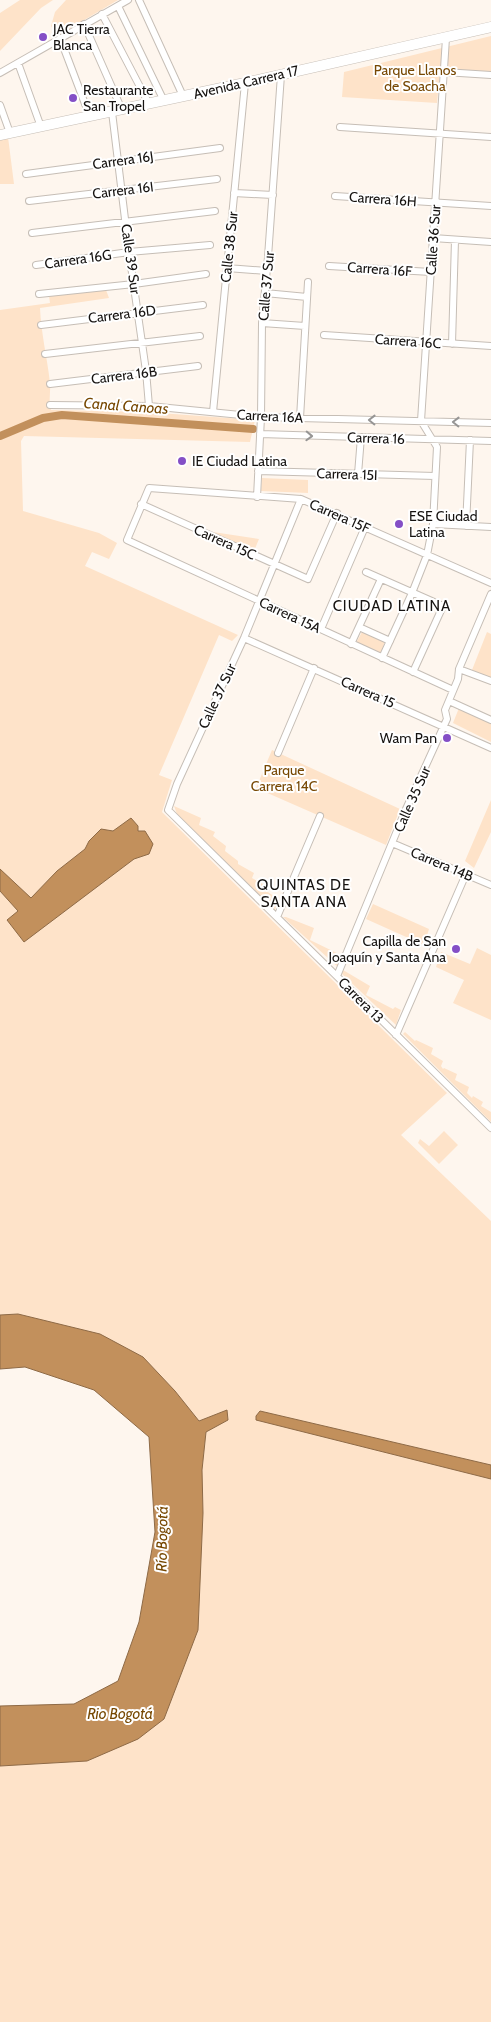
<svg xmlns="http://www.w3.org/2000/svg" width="491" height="2022" font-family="Cabin,sans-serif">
<rect width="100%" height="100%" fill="#fef6ee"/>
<path fill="#fee3c9" d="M20,0h33l-12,8 -41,43v-38z
M66,0h52l-61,36 -6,-10 4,-14z
M491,36v36l-51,-3 -3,34 -95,-6 2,-25z
M8,137l6,47h-14v-45z
M106,290l3,8 -69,10c1,25 7,49 10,75 1,9 -2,18 1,27l95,2 109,8 -5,22 -226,-6 -3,5 2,70 76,22 18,10 -8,16 -17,-7 -7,14 153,69 -6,6 -13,-6 -60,140 13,5 -10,32 285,281 -46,42 90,86v244l-231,-54 -4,5 1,4 234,59v543h-491v-256l87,-5 115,-291 4,-38 21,-22 -28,11 -24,-30 -32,-34 -125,-43 -18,1v-1005l50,-7 -1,-7z
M262,478l46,2v13l-47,-2z
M213,532l46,7 -5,12z
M362,632l23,9 -5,14 -24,-12z
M487,632l4,2v44l-19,-8z
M459,708l32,15v19l-38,-19z
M272,750l128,59 -14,36 -130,-57z
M491,800v32l-17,36 -9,-7z
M174,806l27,12 -2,7 16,7 -2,4 13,10 -1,5 13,10v3l16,9 -2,5 14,8 -1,4 13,9 -3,11 -98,-96z
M373,904l56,25 -5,16 -58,-26z
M283,917h3l28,11 -4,12 35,17 -5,12z
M477,948l14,7v65l-38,-17 11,-23 -28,-13 5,-15 29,12z
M343,970l27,16 -4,9 27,14 2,-2 6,3 -5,15 -55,-52z
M405,1032l10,9 1,-1 17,8 -2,6 12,7 -2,5 2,3 1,-1 13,6 -2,6 14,7 -2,6 5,5 1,-2 10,6 -2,4 10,6v10l-88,-88z
M444,1131l14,14 -19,19 -21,-21 2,-4 9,7z"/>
<path fill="#c2905c" stroke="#8e6a46" d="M131,818l7,8v5h7l8,13 -4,10 -15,5 -110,83 -17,-22 11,-9 -18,-20v-22l31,29 26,-27 28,-22 4,-8 12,-12 12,2z
M18,1314l82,20 43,23 32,34 24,30 28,-11 1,10 -22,12 -4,38 1,43 -5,117 -34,89 -26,20 -51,22 -87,5v-60l74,-2 44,-23 21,-59 16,-90 -6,-95 -55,-47 -69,-23 -25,2v-54z
M260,1411l231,54v14l-235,-59v-4z"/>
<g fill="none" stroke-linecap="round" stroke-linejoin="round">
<path stroke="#c2905c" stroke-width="8" d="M0,436l43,-18 19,-3 191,14"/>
<g stroke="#c6beb6" stroke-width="8">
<path id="street" d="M139,0l44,96
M118,6l46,95
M102,14l47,90
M84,24l38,86
M60,38l30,79
M18,63l23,64
M444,72l47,3
M0,73l128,-73
M0,105l10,28
M112,112l17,140 17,119 3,35
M340,127l151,10
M26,174l194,-26
M234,193l39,2
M335,196l156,10
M29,201l188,-22
M32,233l183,-22
M433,238l58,4
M36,265l93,-13 81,-7
M329,266l102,6
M227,268l40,3
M265,293l42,4
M39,294l95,-10 72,-10
M262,323l43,3
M41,325l162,-20
M324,335l167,11
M452,344l3,-104
M45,354l155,-18
M50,384l148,-18
M50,405l99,1 112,11 230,6
M213,412l32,-329
M300,418l8,-136
M260,434l231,7
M258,471l177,5
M358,474l3,-37
M257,497l4,-80 1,-94 6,-66 13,-182
M301,499l-57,139 -67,146 -9,26 323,318
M141,504l167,75 29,-66
M433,524l58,3
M466,526l4,-86
M366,572l77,34 -30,66
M359,627l31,14
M321,629l44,-102
M244,638l247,110
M351,644l30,-65
M382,658l30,-65 15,-38 6,-31 4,-77 -16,-26 25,-383
M459,669l32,12
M453,690l-326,-150 22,-52 152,11 190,84
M449,701l42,19
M278,753l36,-85
M392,843l99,42
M277,917l43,-101
M337,976l69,-167 41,-90 -2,-9 13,-31 1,-10 32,-75
M396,1035l70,-161"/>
</g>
<g stroke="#c6beb6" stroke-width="11">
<path id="primary" d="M0,135l245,-52 246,-56"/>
</g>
<use href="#street" stroke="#fff" stroke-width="6"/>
<use href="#primary" stroke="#fff" stroke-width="10"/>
</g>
<defs><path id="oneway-chevron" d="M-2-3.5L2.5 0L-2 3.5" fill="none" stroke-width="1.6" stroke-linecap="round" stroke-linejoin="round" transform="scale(1.25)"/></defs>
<g stroke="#969594">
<use href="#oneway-chevron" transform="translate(372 420) rotate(-179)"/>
<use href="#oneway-chevron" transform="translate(456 422) rotate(-179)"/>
<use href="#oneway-chevron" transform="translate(309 436) rotate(2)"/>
</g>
<g fill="#844fc6" stroke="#fff" stroke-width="2">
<circle cx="43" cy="37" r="5"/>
<circle cx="73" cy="98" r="5"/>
<circle cx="182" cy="461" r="5"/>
<circle cx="399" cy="524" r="5"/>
<circle cx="447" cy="738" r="5"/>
<circle cx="456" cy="949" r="5"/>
</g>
<g text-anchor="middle" stroke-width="4" stroke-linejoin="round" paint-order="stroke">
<g font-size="14" fill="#161311" stroke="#fff" text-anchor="start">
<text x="53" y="34">JAC Tierra<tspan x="53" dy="16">Blanca</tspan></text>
<text x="83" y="95">Restaurante<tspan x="83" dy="16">San Tropel</tspan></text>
<text x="192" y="466">IE Ciudad Latina</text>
<text x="409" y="521">ESE Ciudad<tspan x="409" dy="16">Latina</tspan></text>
<text x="437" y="743" text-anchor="end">Wam Pan</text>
<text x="446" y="946" text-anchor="end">Capilla de San<tspan x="446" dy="16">Joaquín y Santa Ana</tspan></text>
</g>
<g font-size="14" fill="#774803" stroke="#fff">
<text x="415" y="75">Parque Llanos<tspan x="415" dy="16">de Soacha</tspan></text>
<text x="284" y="775">Parque<tspan x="284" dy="16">Carrera 14C</tspan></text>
</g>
<g font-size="14" fill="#161311" stroke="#fff">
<text transform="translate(246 82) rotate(-13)" y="5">Avenida Carrera 17</text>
<text transform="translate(123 160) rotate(-8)" y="5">Carrera 16J</text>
<text transform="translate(123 190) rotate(-7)" y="5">Carrera 16I</text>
<text transform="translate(383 199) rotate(4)" y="5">Carrera 16H</text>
<text transform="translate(433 240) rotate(-86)" y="5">Calle 36 Sur</text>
<text transform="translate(229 247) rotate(-84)" y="5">Calle 38 Sur</text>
<text transform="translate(78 259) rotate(-8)" y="5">Carrera 16G</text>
<text transform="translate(131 259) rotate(82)" y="5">Calle 39 Sur</text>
<text transform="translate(380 269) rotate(4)" y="5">Carrera 16F</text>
<text transform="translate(266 286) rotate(-85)" y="5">Calle 37 Sur</text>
<text transform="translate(122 314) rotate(-7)" y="5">Carrera 16D</text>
<text transform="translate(408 341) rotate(4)" y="5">Carrera 16C</text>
<text transform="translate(124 375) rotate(-7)" y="5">Carrera 16B</text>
<text transform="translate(270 416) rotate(3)" y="5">Carrera 16A</text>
<text transform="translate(376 438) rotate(2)" y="5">Carrera 16</text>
<text transform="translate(347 474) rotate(2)" y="5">Carrera 15I</text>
<text transform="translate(340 516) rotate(24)" y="5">Carrera 15F</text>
<text transform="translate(225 542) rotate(24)" y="5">Carrera 15C</text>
<text transform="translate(290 615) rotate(25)" y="5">Carrera 15A</text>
<text transform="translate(368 692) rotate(24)" y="5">Carrera 15</text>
<text transform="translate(217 696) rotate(-65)" y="5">Calle 37 Sur</text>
<text transform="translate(412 799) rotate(-66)" y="5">Calle 35 Sur</text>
<text transform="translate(442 864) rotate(23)" y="5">Carrera 14B</text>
<text transform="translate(361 1000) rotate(45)" y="5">Carrera 13</text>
</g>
<g font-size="15" font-style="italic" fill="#764701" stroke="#fff">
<text transform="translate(126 406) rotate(4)" y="5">Canal Canoas</text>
<text transform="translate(162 1539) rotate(-89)" y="5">Río Bogotá</text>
<text x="120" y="1719">Rio Bogotá</text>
</g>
<g font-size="15" letter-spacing="1" fill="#161311" stroke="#fff">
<text x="392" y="611">CIUDAD LATINA</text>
<text x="304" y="890">QUINTAS DE<tspan x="304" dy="17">SANTA ANA</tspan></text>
</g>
</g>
</svg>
